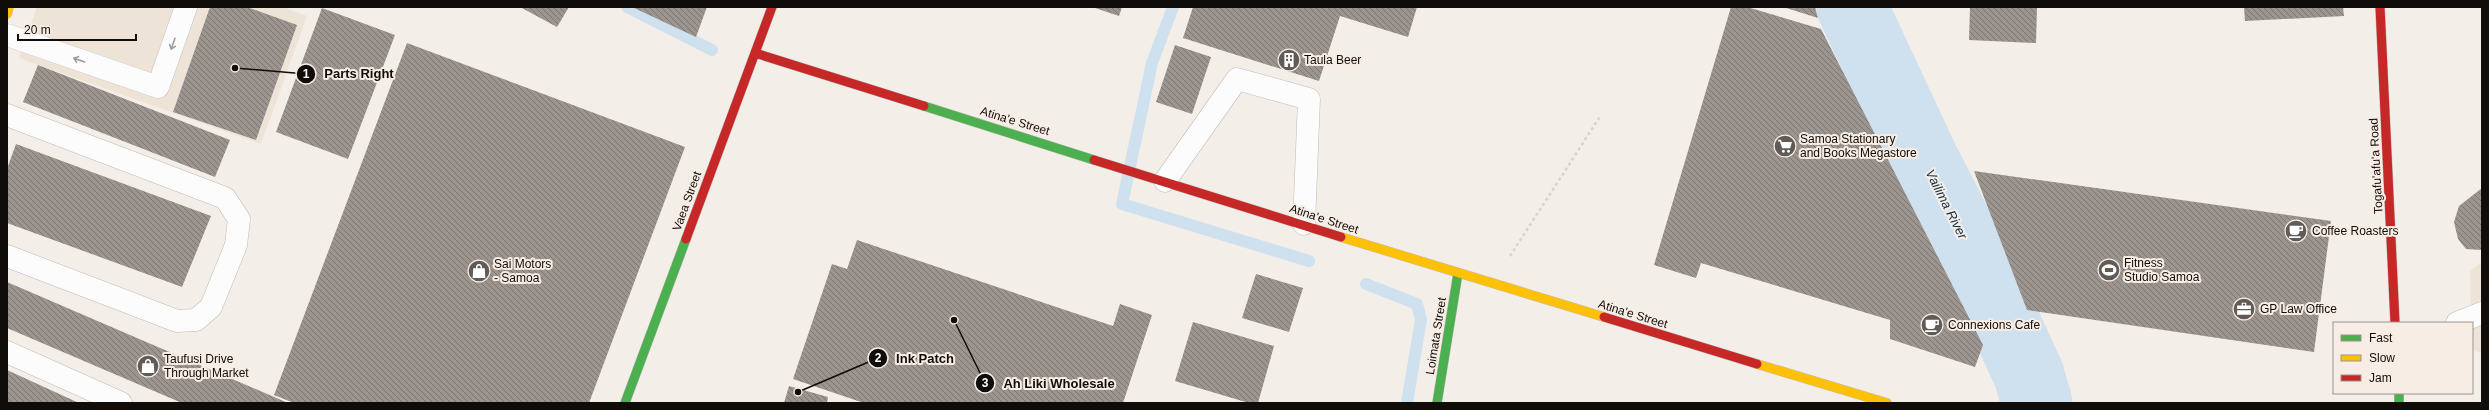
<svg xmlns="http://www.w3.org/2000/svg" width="2489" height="410" font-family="Helvetica,sans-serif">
<defs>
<pattern id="building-back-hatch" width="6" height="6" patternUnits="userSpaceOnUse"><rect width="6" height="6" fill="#9b948f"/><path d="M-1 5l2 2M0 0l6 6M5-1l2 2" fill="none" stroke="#7d7773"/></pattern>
</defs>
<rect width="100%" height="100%" fill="#f4eee9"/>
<path fill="#eee3d7" d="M37,7h246l24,9 -46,128 -242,-86z
M2482,262v92l-10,-5 -2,-78z"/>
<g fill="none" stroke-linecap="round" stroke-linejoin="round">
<path stroke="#cfe1ef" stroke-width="12" d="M627,7l85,43
M1173,7l-21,56 -30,141 187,57
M1366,284l51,20 4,16 -14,83"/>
<path stroke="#cfe1ef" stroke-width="71" d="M1852,7l71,152 60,116 46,100 8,28"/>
</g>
<path fill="url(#building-back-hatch)" d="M210,7h37l50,18 -41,115 -83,-28z
M520,7h49l-12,20z
M632,7h75l-11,30z
M1092,7h30l-3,9z
M1193,7h224l-9,30 -68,-21 -21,65 -136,-43z
M1731,7h16l74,22 162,316 -8,22 -85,-28v-19l-189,-57 -5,15 -42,-13z
M1783,7h32l3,11z
M1970,7h67l-1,36 -67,-3z
M2244,7h99l1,9 -99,5z
M322,8l73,27 -47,124 -72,-27z
M407,43l278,104 -96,256h-295l-20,-8z
M1175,45l36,12 -19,57 -36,-12z
M38,65l192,75 -15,37 -192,-75z
M16,144l195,72 -29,71 -175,-64v-54z
M1974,171l357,50 -17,131 -287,-42z
M2482,188v62l-16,-1 -8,-10 -4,-17 5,-16z
M857,240l256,86 7,-22 32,11 -29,88h-259l-71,-24 39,-115 15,5z
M1256,274l47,14 -14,44 -47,-14z
M7,282l281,121h-106l-175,-75z
M1193,322l81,24 -16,57h-9l-74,-22z
M7,370l72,33h-72z
M789,386l39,11 -1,6h-43z"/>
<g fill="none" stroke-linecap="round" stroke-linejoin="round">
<g stroke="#c0bbb8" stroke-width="23">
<path id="lane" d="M7,35l151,52 28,-80
M7,115l218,83 14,21 -3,26 -25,62 -15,13 -19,1 -170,-65
M1165,181l72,-102 72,20 -5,125
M2457,323l25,-10
M7,352l114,51"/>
</g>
<g stroke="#c0bbb8" stroke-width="10">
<path id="fast" d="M924,106l170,54
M2399,393v10
M625,403l61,-164
M1437,403l21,-130"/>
</g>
<g stroke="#c0bbb8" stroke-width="10">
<path id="slow" d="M7,14l2,-7
M1341,237l263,80
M1757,364l130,39"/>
</g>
<g stroke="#c0bbb8" stroke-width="10">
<path id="jam" d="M2380,7l15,316
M755,53l169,53
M1094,160l247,77
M686,239l86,-232
M1604,317l153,47"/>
</g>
<path stroke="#d6d4d3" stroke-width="2.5" stroke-dasharray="3 3" stroke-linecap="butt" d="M1510,256l91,-141"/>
<use href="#lane" stroke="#fdfcfc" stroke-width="22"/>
<use href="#fast" stroke="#4caf50" stroke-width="9"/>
<use href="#slow" stroke="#ffc107" stroke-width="9"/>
<use href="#jam" stroke="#c62828" stroke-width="9"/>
</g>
<defs><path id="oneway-shaft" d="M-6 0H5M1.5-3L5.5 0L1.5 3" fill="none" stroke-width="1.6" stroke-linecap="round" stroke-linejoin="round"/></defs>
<g stroke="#9e9c9b">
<use href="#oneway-shaft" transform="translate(173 44) rotate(109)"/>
<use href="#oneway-shaft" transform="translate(79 60) rotate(-161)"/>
</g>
<defs>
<g id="building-disc" transform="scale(1.15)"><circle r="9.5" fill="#605b57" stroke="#f8ede5"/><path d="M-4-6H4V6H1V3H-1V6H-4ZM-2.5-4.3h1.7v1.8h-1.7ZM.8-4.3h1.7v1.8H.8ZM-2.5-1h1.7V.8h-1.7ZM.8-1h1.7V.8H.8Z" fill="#fff"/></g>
<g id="supermarket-disc" transform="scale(1.15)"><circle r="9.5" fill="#605b57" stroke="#f8ede5"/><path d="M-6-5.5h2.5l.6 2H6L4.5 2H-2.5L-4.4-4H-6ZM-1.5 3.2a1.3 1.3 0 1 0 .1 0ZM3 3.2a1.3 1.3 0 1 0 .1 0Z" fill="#fff"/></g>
<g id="cafe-disc" transform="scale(1.15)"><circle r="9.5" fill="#605b57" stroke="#f8ede5"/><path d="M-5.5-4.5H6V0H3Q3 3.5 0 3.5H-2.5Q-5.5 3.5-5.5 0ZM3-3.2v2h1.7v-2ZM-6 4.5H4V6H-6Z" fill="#fff"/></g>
<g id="stadium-disc" transform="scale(1.15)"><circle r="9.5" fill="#605b57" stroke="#f8ede5"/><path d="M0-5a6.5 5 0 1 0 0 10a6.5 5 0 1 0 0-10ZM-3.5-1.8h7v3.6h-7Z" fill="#fff"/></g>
<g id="shop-disc" transform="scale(1.15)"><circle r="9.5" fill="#605b57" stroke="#f8ede5"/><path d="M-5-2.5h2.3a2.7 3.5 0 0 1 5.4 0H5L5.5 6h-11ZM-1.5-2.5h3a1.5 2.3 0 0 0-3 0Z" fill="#fff"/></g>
<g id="office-disc" transform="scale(1.15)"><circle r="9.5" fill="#605b57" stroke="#f8ede5"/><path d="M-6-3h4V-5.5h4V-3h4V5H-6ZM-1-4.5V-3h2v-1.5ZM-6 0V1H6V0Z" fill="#fff"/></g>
</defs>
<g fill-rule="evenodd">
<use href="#building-disc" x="1289" y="60"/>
<use href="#supermarket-disc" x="1785" y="146"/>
<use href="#cafe-disc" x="2296" y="231"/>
<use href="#stadium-disc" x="2109" y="270"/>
<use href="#shop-disc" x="479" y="271"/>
<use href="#office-disc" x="2244" y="309"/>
<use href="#cafe-disc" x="1932" y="325"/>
<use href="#shop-disc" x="148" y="366"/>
</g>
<g text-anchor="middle" stroke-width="4" stroke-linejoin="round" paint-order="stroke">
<g font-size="12" fill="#100c09" stroke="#f8ede5" text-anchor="start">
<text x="1304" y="64">Taula Beer</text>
<text x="1800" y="143">Samoa Stationary<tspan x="1800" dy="14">and Books Megastore</tspan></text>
<text x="2312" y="235">Coffee Roasters</text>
<text x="2124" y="267">Fitness<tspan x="2124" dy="14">Studio Samoa</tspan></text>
<text x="494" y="268">Sai Motors<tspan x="494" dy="14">- Samoa</tspan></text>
<text x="2260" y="313">GP Law Office</text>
<text x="1948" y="329">Connexions Cafe</text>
<text x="164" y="363">Taufusi Drive<tspan x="164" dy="14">Through Market</tspan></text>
</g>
<g font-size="12" fill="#100c09" stroke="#f8ede5">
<text transform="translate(1015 121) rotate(17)" y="4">Atina'e Street</text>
<text transform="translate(2376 166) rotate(-93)" y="4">Togafu'afu'a Road</text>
<text transform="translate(687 201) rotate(-70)" y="4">Vaea Street</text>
<text transform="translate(1324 219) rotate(18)" y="4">Atina'e Street</text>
<text transform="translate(1633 314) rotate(17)" y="4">Atina'e Street</text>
<text transform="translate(1436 336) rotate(-81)" y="4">Loimata Street</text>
</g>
<g font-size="13" font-style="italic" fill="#082f46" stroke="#f8ede5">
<text transform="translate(1947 204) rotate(63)" y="5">Vailima River</text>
</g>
</g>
<path fill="none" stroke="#100c09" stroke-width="1.5" d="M235 68L306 74M798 392L878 358M954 320L985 383"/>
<g fill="#100c09" stroke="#f8ede5" stroke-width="1.5">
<circle cx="235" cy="68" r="4"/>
<circle cx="798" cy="392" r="4"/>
<circle cx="954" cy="320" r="4"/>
<circle cx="306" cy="74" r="10"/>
<circle cx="878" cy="358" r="10"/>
<circle cx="985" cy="383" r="10"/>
</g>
<g font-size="12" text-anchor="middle" font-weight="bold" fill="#fff">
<text x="306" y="78">1</text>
<text x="878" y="362">2</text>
<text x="985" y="387">3</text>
</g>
<g font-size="13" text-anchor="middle" font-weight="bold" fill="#100c09" stroke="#f8ede5" stroke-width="4" stroke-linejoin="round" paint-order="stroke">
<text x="359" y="78">Parts Right</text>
<text x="925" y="363">Ink Patch</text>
<text x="1059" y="388">Ah Liki Wholesale</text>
</g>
<rect width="2489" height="410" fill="none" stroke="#100c09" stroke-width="16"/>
<rect x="2333" y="322" width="140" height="72" fill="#f8ede5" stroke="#9b938d"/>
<rect x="2341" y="335" width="20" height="6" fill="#4caf50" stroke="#9b938d"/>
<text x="2369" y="342" font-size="12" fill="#100c09">Fast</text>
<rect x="2341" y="355" width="20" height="6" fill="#ffc107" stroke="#9b938d"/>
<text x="2369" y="362" font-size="12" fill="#100c09">Slow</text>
<rect x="2341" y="375" width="20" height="6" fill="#c62828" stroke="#9b938d"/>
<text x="2369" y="382" font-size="12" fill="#100c09">Jam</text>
<path d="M18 34v6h118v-6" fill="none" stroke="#100c09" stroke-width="2"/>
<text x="24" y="34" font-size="12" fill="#100c09" stroke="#f8ede5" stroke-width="3" paint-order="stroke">20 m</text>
</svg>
